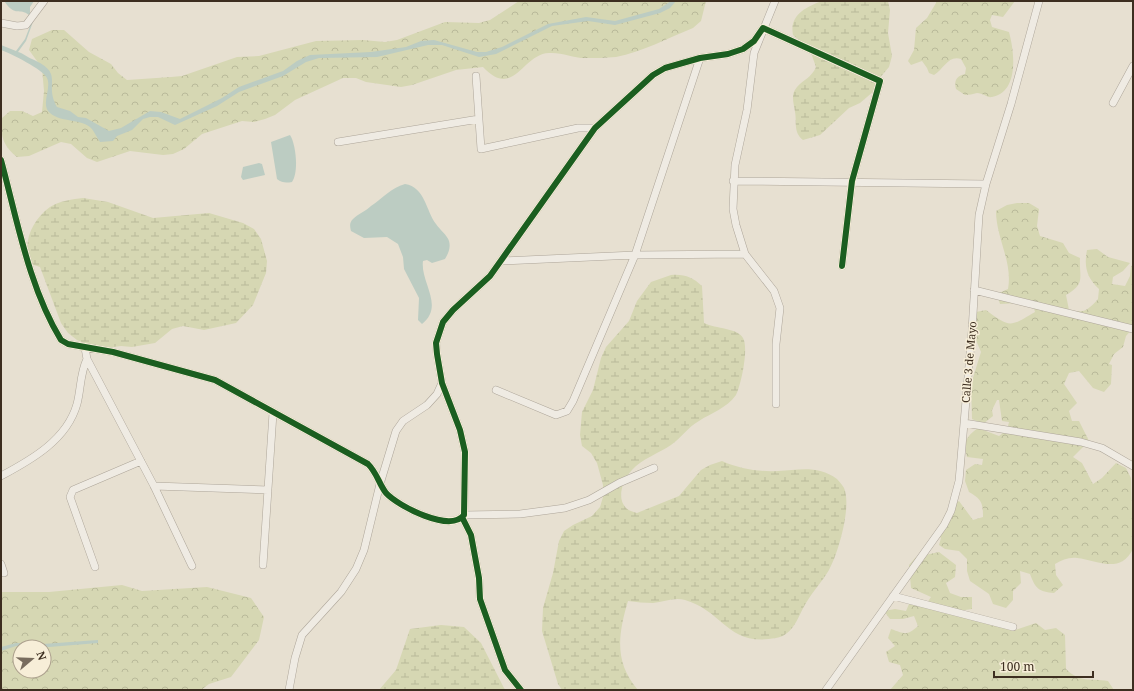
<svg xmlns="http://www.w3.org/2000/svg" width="1134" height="691" font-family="'Noto Serif',serif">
<defs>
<pattern id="forest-crowns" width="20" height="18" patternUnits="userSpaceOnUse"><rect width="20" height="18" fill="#d6d7b3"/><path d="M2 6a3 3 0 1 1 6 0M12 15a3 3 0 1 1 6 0" fill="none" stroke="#b9b99a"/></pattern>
<pattern id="wetland-marsh" width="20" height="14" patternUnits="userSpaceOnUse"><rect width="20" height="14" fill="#d6d7b3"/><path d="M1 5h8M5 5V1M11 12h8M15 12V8" fill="none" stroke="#b9b99a"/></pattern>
</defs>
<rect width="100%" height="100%" fill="#e7e0d1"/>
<path fill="url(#forest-crowns)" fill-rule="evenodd" d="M519,1h187l-5,20 -8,7c-25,10 -51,24 -77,29 -10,1 -21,1 -31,1 -12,0 -24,-6 -36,-5 -27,1 -35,47 -66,14l-27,3 -44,15 -11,2 -35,-5 -10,-4h-13l-48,22 -20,15 -10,4 -11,3 -12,-1 -40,13 -18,15 -11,5 -10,1 -33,-4 -33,11 -10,-4 -16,-14 -10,-2 -32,14 -12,1c-14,-11 -17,-21 -15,-39l8,-7h12l11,5 9,-4 2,-21 -2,-23 -13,-18 3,-11 20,-9h12l25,22 22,12 7,9 9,7 44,-3 11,-1 55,-19 22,-1 57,-15 47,-1 22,2 12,-2 48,-18 34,1 11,-3z
M936,1h79l-12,16 -11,-2 -2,5 2,7 17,5c5,18 11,60 -17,65 -5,1 -9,-4 -15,-4 -4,1 -8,2 -12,2l-9,-6c-2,-8 0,-13 9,-15l1,-6 -5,-9c-13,-4 -17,10 -27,16l-5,-2 -2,-5 -5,-7 -11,4 -3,-4 6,-11 2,-22 11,-10 9,-15z
M1017,203h12l10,6 -2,17 3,10 23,7 6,10 11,5c-1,20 6,26 -14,37l3,15c15,4 19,0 29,-11l1,-10c-13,-12 -15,-23 -12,-39l10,-1 11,8 22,6 -7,8 -10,6 -1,7 13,2 5,-10 1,-10 2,-1v63l-7,8 -3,11 -9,7 -5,10 3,1 -1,19 -7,8 -11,-4 -14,-17 -10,2 -5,11 13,19 -8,8 3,10h7l10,20 -16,16 9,6 11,21 9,-6 14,-15 10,5 5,10 2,71c-13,26 -36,11 -56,9 -8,-1 -15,2 -22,6l1,11 7,10 -9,8c-15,-1 -19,-5 -24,-19l-10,-3 1,12 -8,8v9l-7,8 -13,-4 -4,-10 -19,-13 -3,-10v-12l-8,-8 -14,-2 -6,-4 2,-7 -3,-3 12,-28 9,-6 14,19 10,-3c0,-15 -2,-18 -14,-25l-4,-11 1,-11 9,-6 7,1 1,-6 -16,-2c-4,-16 -1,-20 11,-29l21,8 8,-6 2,-8 -7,-1 -3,-21h-2l-5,10 1,6 -10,8 -11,-5 -1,-35 10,-32 -9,-21 4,-19 10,-2c24,18 24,17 49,2l-3,-10 -32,2 -3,-10 11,-5c5,-27 -12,-51 -12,-78l11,-6z
M939,552l17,13 -1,12 -9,6 4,10 11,4h11v12l-20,3 31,11 11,-3 21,10 21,-7 9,7 11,-2 9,7 1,34c14,14 24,9 42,12l6,9h-224l13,-15 -3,-10 -11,-3 -3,-10 9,-6 -7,-8 3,-9c14,5 16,7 27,-3l-4,-10 -11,3h-13l-6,-8 11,-2 11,2 3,-7 16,2 6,-9 -20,-9 -2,-23 7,-8z
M122,585l20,6 65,-4 44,11 13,19 -5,23 -28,37 -22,7 -8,6h-200v-98h48zM20,647h24v24h-24z"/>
<path fill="url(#wetland-marsh)" d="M822,1h66l2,9 -2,23 4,23 -3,11 -11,13 -4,11 -14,12 -11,5 -29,27 -17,5c-10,-8 -6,-18 -8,-28 -1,-9 -5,-17 2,-25 6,-7 15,-10 19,-20l-6,-17 -17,-15c-4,-20 13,-28 29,-34z
M83,198l25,4 45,16 56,-5 34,10 11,6 7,10 6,22 -1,12 -13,32 -17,18 -32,7 -21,-4 -11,3 -17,14 -23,4 -11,-1 -23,3 -21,-9 -9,-7 -7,-10 -21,-56 -9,-3c-10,-20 1,-44 19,-57 9,-6 23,-8 33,-9z
M671,275c14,-1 21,2 31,11l2,37c12,6 34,5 39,15 6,10 -2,47 -7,57 -9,13 -25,18 -37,26 -11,6 -18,17 -28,24 -12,8 -29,14 -39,25 -9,9 -16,28 -6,38 3,3 8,4 11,5l42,-17 22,-26 9,-5 12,-4c18,8 37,11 56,10 21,-1 40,-6 59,8 2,2 6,7 7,9 8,18 -6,66 -15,82 -7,12 -16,21 -23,33 -8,13 -12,32 -30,35 -49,9 -51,-26 -91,-38 -11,-3 -21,2 -32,3 -8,0 -17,-1 -25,-2 -10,34 -14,61 10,89h-76l-4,-6 -16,-53 1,-23 10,-35 6,-32 5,-10 9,-6 19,-9 8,-9 3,-10v-12l-6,-22 -6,-10 -9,-7 -2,-11 2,-23 11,-22 8,-32 5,-11 23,-26 8,-20 14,-19z
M441,625l23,2 17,16 24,47h-126l17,-20 14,-41z"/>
<path fill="#bcccc2" d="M4,1h30l-4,6v6l-1,2c-10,-8 -13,3 -25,-14z
M671,1h5l-6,7 -10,5 -45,12 -27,-4 -36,5 -56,28 -17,3 -37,-12h-14l-51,12 -58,1 -13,4 -23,14 -44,16 -22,14 -42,19 -17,-8h-8l-7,2 -11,11 -15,6 -4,5 -13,1c-3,-4 -5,-9 -8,-13 -10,-11 -31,-6 -42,-16 -10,-8 2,-25 -3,-35 -3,-8 -37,-25 -46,-28v-5l15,6 9,-12 7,-18 2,-2 -8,22 -8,11c5,1 9,5 14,7 34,15 11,24 25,48l13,4 8,6 8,1 23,13 12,-3 29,-17 11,1 19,7 42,-21 17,-11 44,-16 14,-10 13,-6 61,-3 35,-5 15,-6 13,-1 43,12h9l16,-5 46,-23 38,-7 29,4 44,-12z
M290,135c6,9 9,37 2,47 -6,1 -10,1 -15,-3l-6,-37z
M259,163l3,1 3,11 -22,5 -2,-3 2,-10z
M405,184c20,3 21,27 31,40 4,6 11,11 13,17 2,7 -1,13 -4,18l-13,4 -5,-3 -4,1c-3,21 22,45 -1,63l-4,-4 1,-22 -15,-29 -1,-12 -5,-13 -11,-7 -23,1 -13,-7c-1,-5 -2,-8 2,-12 5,-5 13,-8 18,-13 12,-8 20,-18 34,-22z
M98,640v3l-49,4 -33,-1 -15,5v-4l15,-4 27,1z"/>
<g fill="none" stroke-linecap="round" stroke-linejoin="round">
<g stroke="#ada599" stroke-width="8">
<path id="minor" d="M775,1l-21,52 -7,57 -12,55 -2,44 3,16 9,29 29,37 6,17 -4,36v60
M1,23l16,3 9,-1 18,-24
M476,76l5,73 97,-21h17
M1113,103l20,-37
M338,142l141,-23
M1,160c16,59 28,128 60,180l7,4 45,8 102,28 153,84c9,9 11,20 18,29 12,13 64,40 78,22l1,-63 -5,-22 -18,-47 -5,-29 -1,-11 7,-21 10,-12 37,-34 105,-148 58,-53 12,-7 35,-10 28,-4 15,-5 11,-8 9,-13 117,53 -28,100 -10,85
M733,181l253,3
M501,261l134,-6 110,-1
M974,290l159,39
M85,348l2,11 67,127 38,80
M496,390l60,25 11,-4 6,-10 62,-146 65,-197
M964,423l117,19 21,6 31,18
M1,476c30,-16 66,-36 76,-72 4,-15 3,-31 10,-45
M154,486l114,4
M464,515l56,-1 45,-6 24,-8 30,-17 35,-15
M462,517l9,18 8,43 1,21 25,71 16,20
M1,564l3,9
M263,565l10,-152
M95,567l-25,-70 3,-7 68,-29
M893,596l120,31
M289,690l6,-32 7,-23 39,-43 15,-23 8,-19 16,-66 16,-53 7,-10 24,-16 10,-11 5,-11
M826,690l118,-165 7,-14 8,-30 13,-150 7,-116 7,-31 25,-80 28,-103"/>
</g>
<use href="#minor" stroke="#efebe3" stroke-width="7"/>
<g stroke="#f7eed8" stroke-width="8">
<path id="cycleway" d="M1,160c16,59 28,128 60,180l7,4 45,8 102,28 153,84c9,9 11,20 18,29 12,13 64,40 78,22l1,-63 -5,-22 -18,-47 -5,-29 -1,-11 7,-21 10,-12 37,-34 105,-148 58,-53 12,-7 35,-10 28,-4 15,-5 11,-8 9,-13 117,53 -28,100 -10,85
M462,517l9,18 8,43 1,21 25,71 16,20"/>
</g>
<use href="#cycleway" stroke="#1b5e20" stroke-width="6"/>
</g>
<g text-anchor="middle" stroke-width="3" stroke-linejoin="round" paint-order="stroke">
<g font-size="11" fill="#3d2e20" stroke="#f7eed8">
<text transform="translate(969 362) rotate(-85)" y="4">Calle 3 de Mayo</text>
</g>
</g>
<rect width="1134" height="691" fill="none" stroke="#3d2e20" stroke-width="4"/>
<g transform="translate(32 659) rotate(71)"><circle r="19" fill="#f7eed8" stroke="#ada18e"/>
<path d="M0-3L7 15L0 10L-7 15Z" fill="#786c5e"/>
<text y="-6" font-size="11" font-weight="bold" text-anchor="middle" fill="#3d2e20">N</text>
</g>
<path d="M994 671v6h99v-6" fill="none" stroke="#3d2e20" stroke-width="2"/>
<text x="1000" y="671" font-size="12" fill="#3d2e20" stroke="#f7eed8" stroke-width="3" paint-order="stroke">100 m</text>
</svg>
